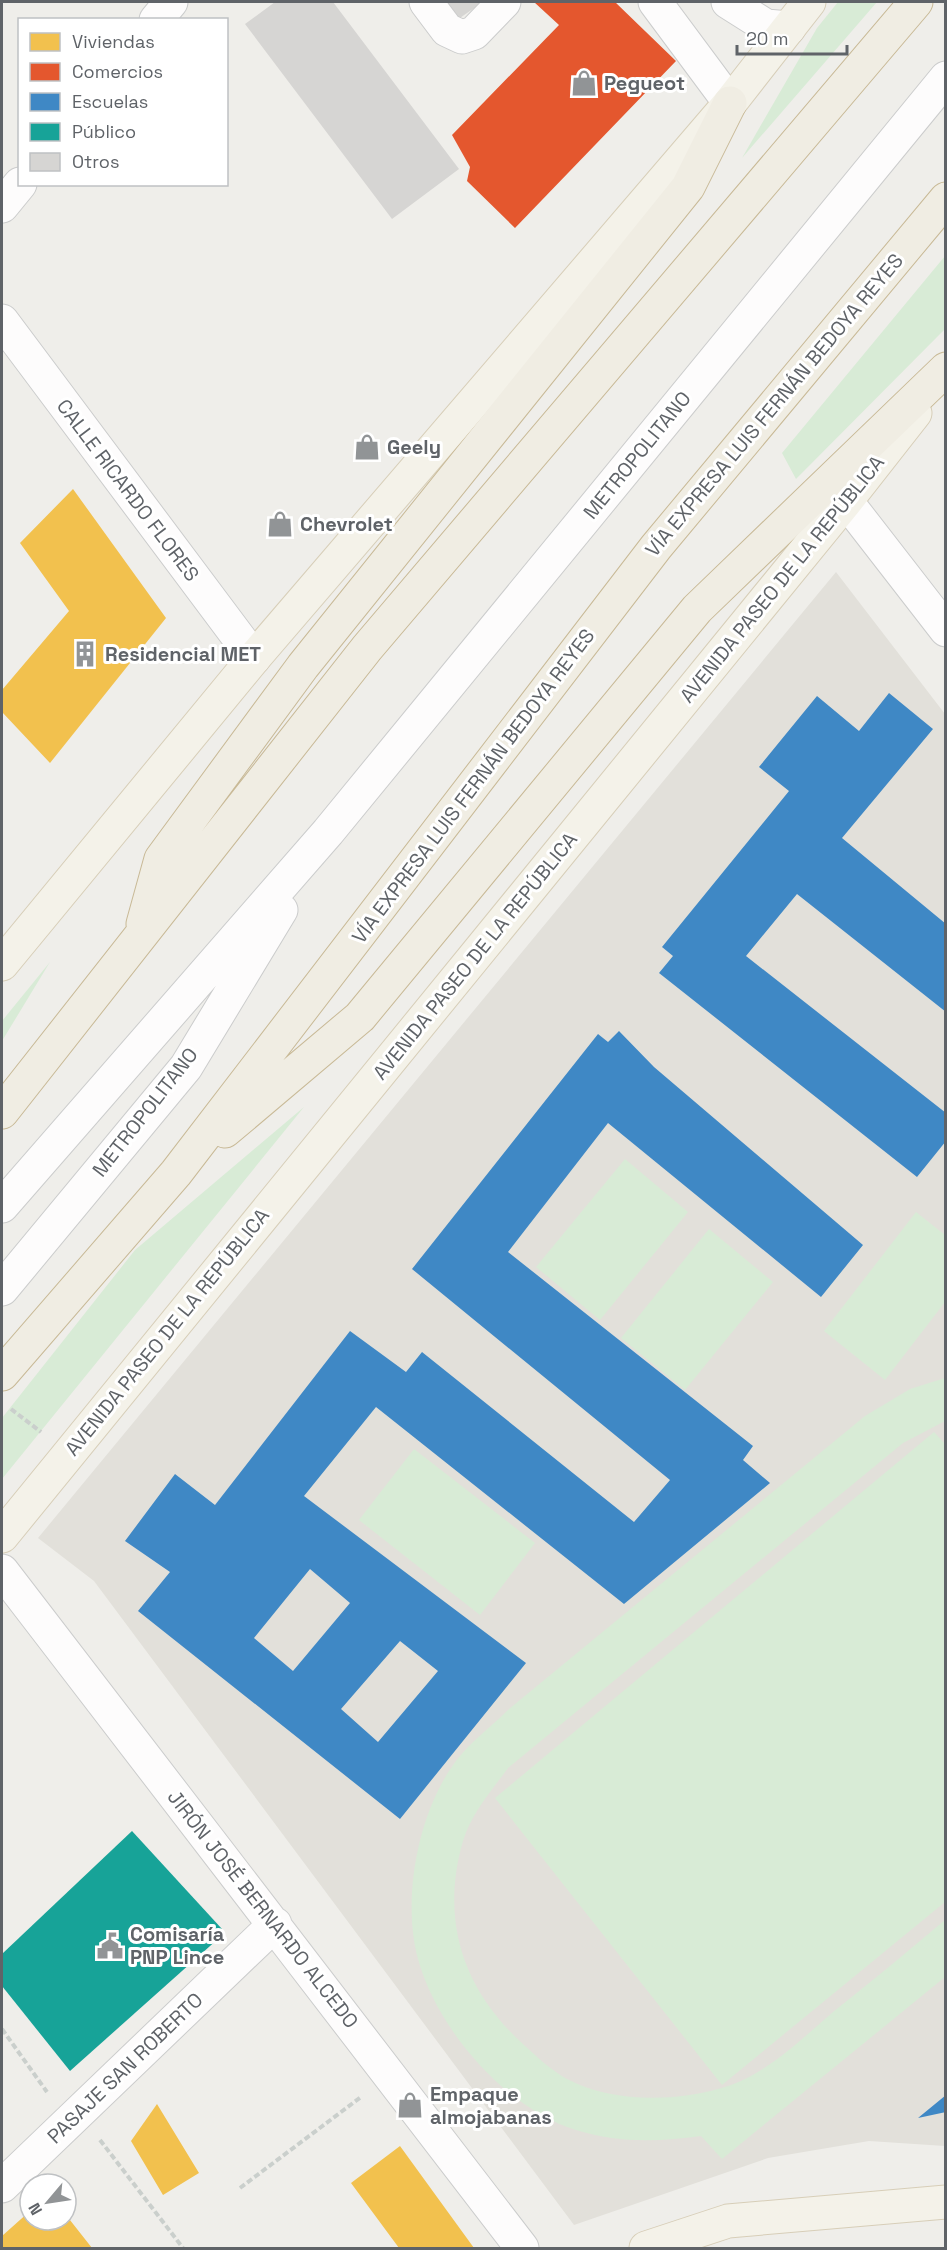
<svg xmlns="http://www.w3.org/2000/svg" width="947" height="2250" font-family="'Space Grotesk',sans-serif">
<rect width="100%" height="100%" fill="#efeeea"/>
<path fill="#e2e0da" d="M836,572l109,142v1432l-76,-5 -101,17 -194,67 -480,-644 -56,-43z"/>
<path fill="#d8ebd6" d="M838,2h39l-135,156 75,-130z
M945,256v73l-149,150 -14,-26z
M50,962l-48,79v-20z
M304,1107l-302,372v-61l133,-168z
M625,1159l63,53 -88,108 -64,-53z
M916,1212l29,23v67l-60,78 -61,-49z
M709,1229l64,53 -88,108 -64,-52z
M945,1378v43l-42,22 -395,325c-16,22 -37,46 -45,73 -23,79 0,149 61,204 13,12 27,25 43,34 43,23 104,23 151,10 46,-12 80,-47 115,-77 38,-30 75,-61 112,-92v57l-223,182 -21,-23c-43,6 -83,7 -125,-6 -71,-22 -139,-101 -158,-171 -17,-61 1,-154 42,-203 14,-17 33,-31 49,-47l356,-293 45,-27z
M934,1432l12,13 -1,457 -223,183 -227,-287z
M414,1449l121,94 -55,72 -121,-95z"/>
<path fill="#f2c14e" d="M73,489l93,129 -116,145 -48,-51v-22l67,-79 -49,-68z
M157,2104l42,69 -36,22 -32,-54z
M400,2146l74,102h-75l-48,-65z
M30,2211v9h36v-5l26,33h-90v-12z"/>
<path fill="#e4572e" d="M534,2h81l61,59 -161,167 -48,-47 3,-14 -18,-32 107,-110z"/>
<path fill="#3f88c5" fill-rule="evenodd" d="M889,693l44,36 -91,109 104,86v88l-149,-118 -51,62 200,157v28l-29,36 -258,-204 14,-17 -11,-9 127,-156 -30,-24 58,-71 42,35z
M619,1031l35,36 209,178 -42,52 -213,-174 -100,129 245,194 -10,14 27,23 -146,121 -248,-197 -72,89 222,167 -126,156 -262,-208 32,-39 -45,-31 50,-67 40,31 135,-174 56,41 16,-20 212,170 36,-42 -258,-211 186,-235 10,8zM310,1569l40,34 -57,68 -39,-33zM400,1641l38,30 -60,71 -37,-33z
M946,2095v17l-28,6z"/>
<path fill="#17a398" d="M132,1831l90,98 -3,9 -149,133 -68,-85v-32z"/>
<path fill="#d6d5d3" d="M275,2h58l126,167 -67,50 -147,-195z
M441,2h42l-29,20z"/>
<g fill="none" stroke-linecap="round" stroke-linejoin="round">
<g stroke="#cbcccc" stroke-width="35">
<path id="minor" d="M426,2l21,28 15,7 12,-4 30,-31
M655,2l75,101
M728,2l38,24 23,2
M156,20l15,-18
M2,206l18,-22
M2,321l252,337
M846,501l100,129
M2,1206l326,-374 618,-754
M2,1289l184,-222 95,-157
M2,1571l520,677
M2,2186l273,-262"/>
</g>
<g stroke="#d7ceb8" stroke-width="35">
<path id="major" d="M2,964l252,-306 476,-555 79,-101
M2,1536l844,-1035 69,-88
M646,2248l82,-27 218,-19"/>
</g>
<g stroke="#c8b996" stroke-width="35">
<path id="highway" d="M143,924l18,-65 142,-193 385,-479 42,-84
M2,1112l365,-464 549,-646
M225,1131l135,-114 337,-408 249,-240
M2,1374l174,-201 480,-626 290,-348"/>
</g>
<path stroke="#cacfcc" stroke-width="4" stroke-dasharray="6 3" stroke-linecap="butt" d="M11,1409l30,23
M2,2029l45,63
M100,2140l83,108
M240,2188l121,-91"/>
<use href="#minor" stroke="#fdfcfc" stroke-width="33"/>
<use href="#major" stroke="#f4f2e9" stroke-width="33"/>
<use href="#highway" stroke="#f0ede3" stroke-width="33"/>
</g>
<defs>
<g id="shop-bare" transform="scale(2.07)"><path d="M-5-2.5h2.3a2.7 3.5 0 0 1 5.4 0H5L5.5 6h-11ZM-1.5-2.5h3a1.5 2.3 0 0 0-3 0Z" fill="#919496" stroke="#fff" stroke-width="2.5" paint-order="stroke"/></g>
<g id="building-bare" transform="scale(2.07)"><path d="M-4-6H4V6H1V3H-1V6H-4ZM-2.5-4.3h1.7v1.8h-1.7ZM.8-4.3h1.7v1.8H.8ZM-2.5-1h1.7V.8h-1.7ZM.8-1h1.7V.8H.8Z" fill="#919496" stroke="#fff" stroke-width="2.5" paint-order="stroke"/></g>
<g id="civic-bare" transform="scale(2.07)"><path d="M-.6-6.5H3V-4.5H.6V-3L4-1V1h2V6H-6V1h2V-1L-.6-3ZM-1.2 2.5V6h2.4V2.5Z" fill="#919496" stroke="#fff" stroke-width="2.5" paint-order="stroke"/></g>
</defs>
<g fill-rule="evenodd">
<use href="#shop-bare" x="584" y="83"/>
<use href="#shop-bare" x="367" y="447"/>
<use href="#shop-bare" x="280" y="524"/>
<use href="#building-bare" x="85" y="654"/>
<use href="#civic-bare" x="110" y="1946"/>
<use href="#shop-bare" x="410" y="2105"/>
</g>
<g text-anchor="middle" stroke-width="6" stroke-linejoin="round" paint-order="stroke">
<g font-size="20" font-weight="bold" fill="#5f6368" stroke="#fff" text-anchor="start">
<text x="604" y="90">Pegueot</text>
<text x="387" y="454">Geely</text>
<text x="300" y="531">Chevrolet</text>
<text x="105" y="661">Residencial MET</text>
<text x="130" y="1941">Comisaría<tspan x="130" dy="23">PNP Lince</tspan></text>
<text x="430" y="2101">Empaque<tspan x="430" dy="23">almojabanas</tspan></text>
</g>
<g font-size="20" fill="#5f6368" stroke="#fff">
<text transform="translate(774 405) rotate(-50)" y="7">VÍA EXPRESA LUIS FERNÁN BEDOYA REYES</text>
<text transform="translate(637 455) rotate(-51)" y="7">METROPOLITANO</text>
<text transform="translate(128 490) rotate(53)" y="7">CALLE RICARDO FLORES</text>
<text transform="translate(782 579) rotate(-51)" y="7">AVENIDA PASEO DE LA REPÚBLICA</text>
<text transform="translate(473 786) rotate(-53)" y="7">VÍA EXPRESA LUIS FERNÁN BEDOYA REYES</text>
<text transform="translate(475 956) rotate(-51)" y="7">AVENIDA PASEO DE LA REPÚBLICA</text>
<text transform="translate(145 1112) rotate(-52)" y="7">METROPOLITANO</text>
<text transform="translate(167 1332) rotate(-51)" y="7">AVENIDA PASEO DE LA REPÚBLICA</text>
<text transform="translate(263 1909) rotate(52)" y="7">JIRÓN JOSÉ BERNARDO ALCEDO</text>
<text transform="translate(125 2068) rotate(-44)" y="7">PASAJE SAN ROBERTO</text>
</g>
</g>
<rect width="947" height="2250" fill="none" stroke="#5f6368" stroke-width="6"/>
<rect x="18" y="18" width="210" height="168" fill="#ffffff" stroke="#bfc1c3" stroke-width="1.5"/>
<rect x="30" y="33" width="30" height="18" fill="#f2c14e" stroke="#bfc1c3" stroke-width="1.5"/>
<text x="72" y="48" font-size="18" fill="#5f6368">Viviendas</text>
<rect x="30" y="63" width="30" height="18" fill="#e4572e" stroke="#bfc1c3" stroke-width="1.5"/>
<text x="72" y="78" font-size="18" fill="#5f6368">Comercios</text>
<rect x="30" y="93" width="30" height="18" fill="#3f88c5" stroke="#bfc1c3" stroke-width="1.5"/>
<text x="72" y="108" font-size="18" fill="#5f6368">Escuelas</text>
<rect x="30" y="123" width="30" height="18" fill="#17a398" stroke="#bfc1c3" stroke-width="1.5"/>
<text x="72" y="138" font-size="18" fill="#5f6368">Público</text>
<rect x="30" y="153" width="30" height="18" fill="#d6d5d3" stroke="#bfc1c3" stroke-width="1.5"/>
<text x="72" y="168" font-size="18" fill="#5f6368">Otros</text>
<g transform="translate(48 2202) rotate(241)"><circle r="28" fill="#ffffff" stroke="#bfc1c3" stroke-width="1.5"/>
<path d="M0-4.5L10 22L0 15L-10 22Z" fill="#919496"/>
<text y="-9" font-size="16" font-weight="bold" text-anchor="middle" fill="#5f6368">N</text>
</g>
<path d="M737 45v9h110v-9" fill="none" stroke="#5f6368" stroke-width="3"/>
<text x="746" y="45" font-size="18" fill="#5f6368" stroke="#ffffff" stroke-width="4.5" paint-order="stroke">20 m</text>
</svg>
